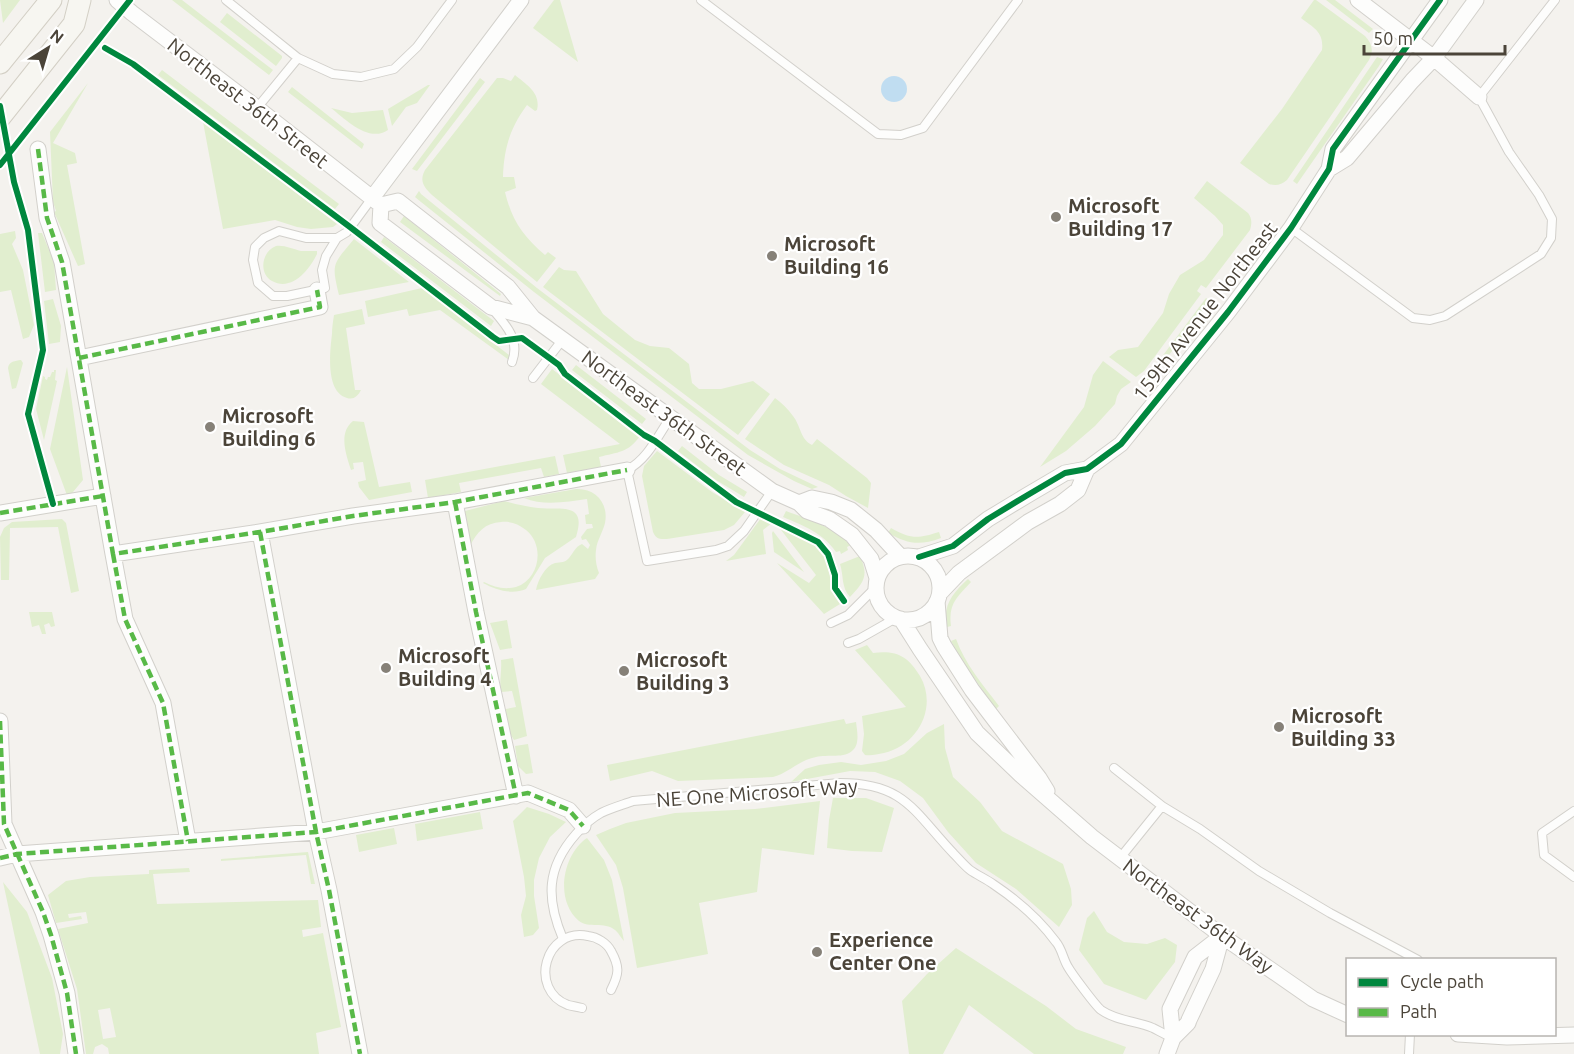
<svg xmlns="http://www.w3.org/2000/svg" width="1574" height="1054" font-family="Ubuntu,sans-serif">
<rect width="100%" height="100%" fill="#f4f2ee"/>
<path fill="#e1eecf" fill-rule="evenodd" d="M0,0h20l-17,23z
M172,0h10l91,70 -4,5z
M554,0h6l18,62 -45,-34z
M1314,0h2l49,36c7,8 9,14 4,24l-82,120c-6,5 -11,6 -18,4l-29,-21 42,-54 40,-59c2,-18 -8,-22 -21,-32z
M1326,0h9l38,29 -4,4z
M227,13l55,43v2l-6,8 -56,-44z
M1377,57l6,2 -4,7 -82,118 -4,-3z
M162,70l177,134 -4,5 -177,-134z
M515,75c12,10 26,18 22,35l-2,1 -8,-6c-17,23 -23,43 -24,72h11l2,11 -11,4c7,29 18,44 40,63l3,-3 8,6 -19,24 -105,-87c-8,-8 -13,-14 -7,-25l72,-92h6l8,3z
M480,78l5,4 -68,89 -5,-2z
M88,83l-35,60 22,10 2,10 -10,2 18,99 -7,2 -24,-54 2,-1 -3,-9 -3,-70z
M428,85h2l-13,18 -11,4 -14,19 -4,-17z
M292,87l72,57 -2,5 -74,-57z
M331,108l21,5 31,-3 5,20c-19,13 -42,-10 -57,-22z
M203,122l134,102 -4,3 -22,2 -14,-2 -22,-7 -52,9z
M1207,181l41,32c4,5 4,10 2,17l-44,58 -5,-3 -4,6 4,3 -57,77 -8,6 -27,-20 9,-7 20,-3 25,-34 6,-19 11,-19 24,-15 19,-25v-10l-8,-9 -21,-18z
M419,191l2,3 116,94 213,162 30,19 38,18 -6,2 -18,-8 -46,-26 -214,-163 -113,-90 -6,-5z
M404,216l97,78 -1,2 -100,-74z
M15,231l1,7 -4,6 11,26 11,55 -5,12 -6,2 -12,-49 -11,2v-58z
M38,233h4l12,29 2,28 -11,2z
M384,237l110,84 -3,5 -110,-84z
M354,239l55,43 -70,13c-8,-33 -6,-30 15,-56z
M276,246c9,-1 16,3 25,5 5,0 11,0 16,0v3c-7,15 -25,38 -45,27 -14,-8 -10,-30 4,-35z
M559,267l5,3 12,1 27,43 32,26 15,6 19,2 20,16 3,19 7,6h22l32,-8 17,13 -32,41 -195,-148z
M422,288l87,67v5l-69,-50 -31,6 -2,-7 -39,8 -3,-16z
M1206,298l4,3 -57,75 -9,7 -2,-3 7,-6z
M53,299l8,27 -1,16 -11,2 -5,-43z
M362,309l3,15 -19,4 9,62h6c-3,6 -7,10 -14,8 -22,-6 -17,-47 -15,-64 0,-6 1,-13 2,-19z
M21,360l2,3 -6,22 -1,3 -4,1 -4,-21c1,-7 7,-7 13,-8z
M1103,361l28,21 -10,7 -4,7 -2,8 -20,22 -29,25 -26,16 44,-60 9,-32z
M576,365l70,54 -4,5 -70,-54z
M67,367l16,113 -15,18 -18,-49z
M552,369l88,67c-12,17 -22,16 -41,21l2,10 -34,6 -4,-18 57,-11 -79,-60z
M54,370h2l-1,10 2,1 -13,59 -8,-31 7,-33 2,1v2l2,1 1,-3h2l2,-5h2z
M775,398c7,5 13,11 18,18 8,10 7,23 19,29l5,-6 50,39 4,5 -3,25 -22,-12 -17,-11 -45,-20 -39,-26z
M353,421l11,1 15,65 31,-5 2,10 -43,8 -10,-13 -1,-5 8,-2 -3,-18 -10,1 1,6 -3,1c-5,-16 -13,-37 2,-49z
M682,446l37,29 28,17 -3,5 -28,-17 -38,-29z
M657,451l55,41 33,20 -11,13 -10,5 -57,9c-8,0 -11,0 -14,-7l-11,-56 2,-10z
M555,456l4,18 -15,3 -3,-9 -82,15 2,9 -33,6 -3,-18z
M576,489c19,-1 33,14 29,34 -2,9 -8,17 -9,27 -1,7 0,16 3,23l-4,6 -59,11c2,-10 9,-24 19,-27 6,-1 10,0 14,-5 5,-6 6,-11 13,-14l6,5 2,-4 -4,-6 -4,1 -1,-3 6,-8 6,-1 -1,-4h-6l-1,-9 4,-1 -2,-15c-20,3 -44,7 -63,-1z
M504,501c11,3 23,6 34,7 24,2 49,-6 38,29l-31,21 -19,31c-14,6 -30,1 -43,-6l1,-1c10,5 20,8 32,5 24,-8 29,-42 10,-57 -8,-6 -15,-9 -25,-8 -16,1 -24,10 -31,24l-9,-34z
M786,511c24,9 46,15 65,34l-4,2 1,3 -7,4 -1,-3 -4,1c-13,-19 -32,-26 -53,-35z
M761,518l11,5 -9,7 3,24 -40,7 8,-6z
M62,519l4,4 13,68 -8,2 -13,-66 -48,1 -1,52h-8l-1,-43 4,-9 8,-6z
M778,526l34,17 9,7 7,13 4,29 8,12 -16,10 -47,-51 32,20 7,-8z
M891,528c20,11 26,11 48,4l2,6c-22,8 -33,6 -53,-5z
M773,531l31,41 -30,-20 -2,-19z
M860,556c9,20 4,26 -10,41 -9,-10 -6,-20 -10,-33z
M968,579l3,3c-14,15 -23,22 -20,44l-4,1c-5,-22 6,-34 21,-48z
M29,612h23l3,14 -4,1 -2,-4 -5,2 2,9h-4l-3,-9 -7,2z
M507,620l5,28 -12,2 -10,-27z
M956,639c9,25 27,46 43,67l-3,3 -32,-45 -13,-23z
M867,645l6,8c23,-3 35,3 47,23 18,31 -2,69 -36,77 -7,1 -12,3 -19,2l-3,-4 2,-17 -2,-18 44,-9 -51,-57z
M513,658l14,78 -13,4c-8,-13 -12,-16 -8,-31l10,-2 -4,-16 -11,1c-2,-11 1,-21 0,-32z
M844,719l2,5 10,-2c1,8 4,22 -3,28 -8,9 -26,4 -37,7 -17,3 -27,16 -43,20l-95,4 -26,-10 -42,10 -3,-16z
M944,724l1,24 8,29 27,25 22,29 61,33 8,25 1,16 -13,22 -43,-38 -40,-26 -28,-31 -25,-34 -23,-17 -25,-9 -25,-1 -59,11 14,-13 14,-4 22,-3 20,3 25,-4 18,-7 23,-21z
M528,744l5,29 -7,1 -8,-8 -3,-20z
M833,798h33l28,10 -12,44 -30,-1 -25,-3 2,-28z
M820,801l-6,54 -52,-7 -5,44 -58,11 9,51 -71,14 -14,-80 -7,-23 -20,-30 14,-6 16,-6 49,-10 80,-4z
M527,807l22,7 17,8 -16,15 -11,21 -5,22v16l5,32 -6,7 -9,2 -3,-22 5,-19 -2,-19 -11,-56z
M480,812l3,17 -66,12 -2,-17z
M394,828l3,16 -38,8 -3,-17z
M587,838l17,22 8,20 12,61c-3,-3 -6,-9 -9,-11 -11,-9 -26,-1 -36,-9 -25,-21 -16,-67 8,-83z
M308,852l7,32h-4l-5,-29 -85,6v-2z
M189,868l1,4 -37,2 4,30 161,-4 3,27 -19,3 1,7 20,-4 18,94 -25,6 3,21h-210l-1,-6 -6,-4 -7,3 -2,7h-7l-9,-65 -19,-60 30,-6 -2,-11 -18,2 1,4 12,-2 1,3 -26,4 -8,-28 18,-14 24,-4 59,-3v-4zM110,1008l6,29 -13,2 -5,-29z
M3,882l24,30 25,66 11,56 -3,20h-20z
M1094,911l13,21 17,10 23,2 18,-6 12,7 -2,17 -29,38 -42,-16 -25,-34 8,-32z
M956,948l90,58 30,23 50,18 -3,7h-89l-65,-49 -26,49h-34l-7,-53 25,-27z"/>
<path fill="#c0ddf1" d="M881 89a13 13 0 1 1 26 0a13 13 0 1 1-26 0Z"/>
<g fill="none" stroke-linecap="round" stroke-linejoin="round">
<g stroke="#d2d0cb" stroke-width="10">
<path id="lane" d="M226,0l72,58 35,16 28,3 33,-8 23,-22 35,-47
M701,0l177,134 23,1 22,-7 95,-128
M257,108l41,-50
M1291,228l122,90 17,2 15,-4 96,-62 10,-16 1,-19 -13,-24 -30,-43 -30,-55 76,-97
M337,238h-31l-27,-7 -15,7 -9,9 -2,13 5,23 15,13h14l38,-8 -3,-18 4,-14 11,-18 10,-6 25,-34
M494,311c13,15 26,30 18,51
M533,378l30,-39
M670,418c-12,18 -23,42 -43,52l20,91 69,-11 12,-4 16,-15 28,-40
M831,623l17,-8 27,-27
M848,643l11,-4 37,-21
M1114,768l48,38 38,23 59,42 71,42 88,47
M1574,811l-32,22 2,22 30,22
M1120,858l42,-52
M563,939c-17,-40 -17,-71 13,-105 7,-8 16,-16 25,-21 10,-5 21,-8 32,-12l207,-18c65,0 74,29 114,71 5,5 10,11 16,16 7,5 16,9 23,14 24,16 46,35 63,58 6,7 7,17 12,25 4,7 27,38 33,43 16,11 35,11 52,18 6,3 13,7 20,10
M582,1008c-4,-1 -10,-2 -14,-3 -40,-15 -23,-78 20,-69 9,1 19,7 23,15 9,16 8,23 0,39
M1409,1054l1,-20"/>
</g>
<g stroke="#d2d0cb" stroke-width="17">
<path id="street" d="M117,0l15,13 125,95 124,97
M1358,0l76,58 45,39
M38,149l9,69 15,44 51,292 147,-22 93,-16 102,-14 172,-32
M1329,169l18,-11 65,-77 22,-23 42,-58
M372,198l149,-198
M381,205l17,-4 110,86 25,31 239,173 27,12 8,8 22,8 23,16 19,24 6,19
M381,205l-1,18 111,84 42,11
M79,358l241,-51 -3,-17
M455,502l21,110 40,184
M799,503l13,-5 19,4 20,8 25,20 24,26
M0,513l103,-17
M260,532l56,300 13,58 31,164
M113,554l12,65 38,84 25,138
M876 588a32 32 0 1 1 64 0a32 32 0 1 1-64 0Z
M919,557l34,-11 35,-27 38,-23 39,-23 22,-4 34,-25 107,-132 63,-84 38,-59 4,-20 107,-149
M940,593l19,-20 69,-51 32,-18 18,-14 9,-21
M937,601l3,37 4,8 28,44 67,88 8,13
M901,619l19,30 57,84 44,42 71,62 130,99 91,63 35,16
M0,721l4,103 39,88 8,23 16,58 9,61
M0,858l17,-4 299,-22 212,-39 41,17 14,16
M1458,1034l49,3 67,-2
M1173,1038l-3,-29 25,-52 27,-21
M1167,1054l6,-16 15,-15 1,-3 24,-51 9,-33"/>
</g>
<g stroke="#d3cfc5" stroke-width="23">
<path id="secondary" d="M0,63l51,-63
M0,117l74,-93 6,-24"/>
</g>
<use href="#lane" stroke="#fdfdfc" stroke-width="8"/>
<use href="#street" stroke="#fdfdfc" stroke-width="15"/>
<use href="#secondary" stroke="#f7f6f1" stroke-width="21"/>
<path stroke="#58b947" stroke-width="4.5" stroke-dasharray="9 4.5" stroke-linecap="butt" d="M38,149l9,69 15,44 51,292 147,-22 93,-16 102,-14 172,-32
M79,358l241,-51 -3,-17
M455,502l21,110 40,184
M0,513l103,-17
M260,532l56,300 13,58 31,164
M113,554l12,65 38,84 25,138
M0,721l4,103 39,88 8,23 16,58 9,61
M0,858l17,-4 299,-22 212,-39 41,17 14,16"/>
<g stroke="#fff" stroke-width="10">
<path id="cycleway" d="M105,48l28,16 217,163 143,110 6,4 23,-3 37,27 6,9 79,61 11,6 81,61 82,40 10,12 7,21v13l9,13
M0,106l14,76 14,48 15,120 -15,64 25,90
M0,165l130,-165
M919,557l34,-11 35,-27 38,-23 39,-23 22,-4 34,-25 107,-132 63,-84 38,-59 4,-20 107,-149"/>
</g>
<use href="#cycleway" stroke="#00873e" stroke-width="6"/>
</g>
<g fill="#868178" stroke="#fff" stroke-width="2">
<circle cx="1056" cy="217" r="6"/>
<circle cx="772" cy="256" r="6"/>
<circle cx="210" cy="427" r="6"/>
<circle cx="386" cy="668" r="6"/>
<circle cx="624" cy="671" r="6"/>
<circle cx="1279" cy="727" r="6"/>
<circle cx="817" cy="952" r="6"/>
</g>
<g text-anchor="middle" stroke-width="4.5" stroke-linejoin="round" paint-order="stroke">
<g font-size="20" fill="#4b4439" stroke="#fff">
<text transform="translate(248 103) rotate(38)" y="7">Northeast 36th Street</text>
<text transform="translate(1205 311) rotate(-52)" y="7">159th Avenue Northeast</text>
<text transform="translate(664 413) rotate(36)" y="7">Northeast 36th Street</text>
<text transform="translate(757 793) rotate(-4)" y="7">NE One Microsoft Way</text>
<text transform="translate(1198 916) rotate(36)" y="7">Northeast 36th Way</text>
</g>
<g font-size="20" font-weight="bold" fill="#4b4439" stroke="#fff" text-anchor="start">
<text x="1068" y="213">Microsoft<tspan x="1068" dy="23">Building 17</tspan></text>
<text x="784" y="251">Microsoft<tspan x="784" dy="23">Building 16</tspan></text>
<text x="222" y="423">Microsoft<tspan x="222" dy="23">Building 6</tspan></text>
<text x="398" y="663">Microsoft<tspan x="398" dy="23">Building 4</tspan></text>
<text x="636" y="667">Microsoft<tspan x="636" dy="23">Building 3</tspan></text>
<text x="1291" y="723">Microsoft<tspan x="1291" dy="23">Building 33</tspan></text>
<text x="829" y="947">Experience<tspan x="829" dy="23">Center One</tspan></text>
</g>
</g>
<rect x="1346" y="958" width="210" height="78" fill="#ffffff" stroke="#b7b4b0" stroke-width="1.5"/>
<rect x="1358" y="978" width="30" height="9" fill="#00873e" stroke="#b7b4b0" stroke-width="1.5"/>
<text x="1400" y="988" font-size="18" fill="#4b4439">Cycle path</text>
<rect x="1358" y="1008" width="30" height="9" fill="#58b947" stroke="#b7b4b0" stroke-width="1.5"/>
<text x="1400" y="1018" font-size="18" fill="#4b4439">Path</text>
<g transform="translate(48 48) rotate(37)" stroke="#ffffff" stroke-width="4.5" paint-order="stroke">
<path d="M0-4.5L10 22L0 15L-10 22Z" fill="#4b4439"/>
<text y="-9" font-size="16" font-weight="bold" text-anchor="middle" fill="#4b4439">N</text>
</g>
<path d="M1364 45v9h141v-9" fill="none" stroke="#4b4439" stroke-width="3"/>
<text x="1373" y="45" font-size="18" fill="#4b4439" stroke="#ffffff" stroke-width="4.5" paint-order="stroke">50 m</text>
</svg>
